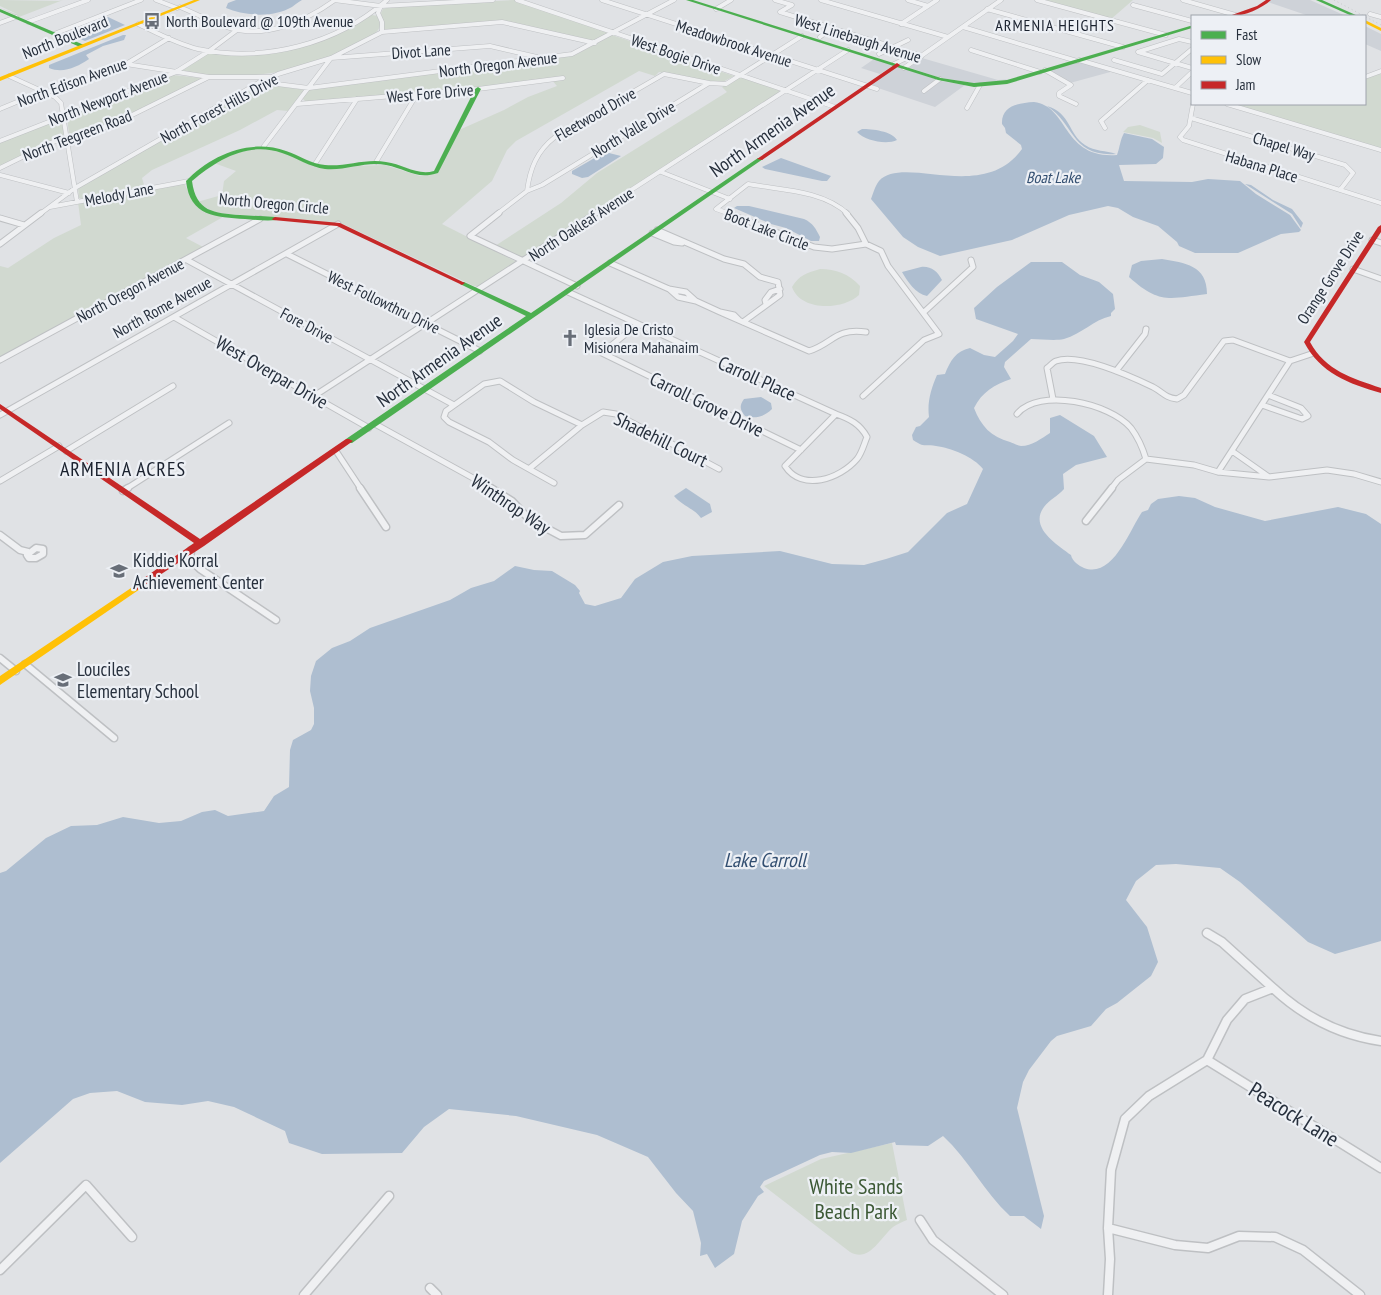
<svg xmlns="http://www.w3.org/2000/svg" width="1381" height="1295" font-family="'PT Sans Narrow',sans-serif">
<rect width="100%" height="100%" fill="#e0e2e5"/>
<path fill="#ced2d8" d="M1271,0h39l36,16h-37l-41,-14z
M1365,26l16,8v17l-16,-7z
M922,58l76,22 14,-1 -32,5 -39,-6 -34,-11z
M874,59l20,6 -14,9 -19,-6z
M1079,61l35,10 -44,12 -22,-12z
M897,66l41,14 -16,11 3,2 16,-12 24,4 -30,22 -66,-22z"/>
<path fill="#d1d9d0" d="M0,0l59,1 4,-1 -44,17 -19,-9 19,7 -19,-9z
M514,0l95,33 -17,8 -91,-20 -112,9 -5,-1 -3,-16 2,-4 8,-2z
M1037,0h96l-23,20z
M372,15l6,1c3,8 3,13 -4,18 -14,8 -29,17 -44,23 -48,19 -100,24 -150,15l29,-19 58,-1 46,-9 39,-17z
M612,35l122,41 -15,8 -60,-12 -4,4 -16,-5 -123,70 -9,9 -15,31 -50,43 75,38 -38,24h-5l-129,-61 -25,-4 -105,-8 -18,-11 25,-7 2,-14 12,-10 -22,-8 15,-8 28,-7 18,2 46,17 64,-2 35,11 16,-3 23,-43 45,-20 24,-13 29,-11 -7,-8 -84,11 -160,13 -4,-4 7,-9 266,-34z
M1381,73v76l-151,-45h135v-25z
M173,75l28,3v1l-89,44 -40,12 -3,-1 -2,-18z
M737,77h5l36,12 2,4 -250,163 -10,1 -25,-11 66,-43 36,-30 130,-81 -5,-5z
M260,83l45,7 -17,21 -11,-1 -37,20 -88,40 -10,8 3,10 -60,11 -6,-1 -1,-10z
M63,118l1,16 -2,2 -62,31v-24l56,-24z
M1140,125l20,7 2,11 -9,-5 -30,-6 5,-5z
M180,183l5,2 9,18 29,14 -37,21 19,10 -205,109v-91l8,2 46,-30 27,-13 -3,-23z
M820,269c16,0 29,5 40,17l-1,9c-16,15 -58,17 -67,-8 7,-12 15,-14 28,-18z
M892,1143l15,77c-5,2 -10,4 -14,7 -13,11 -24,36 -43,25l-86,-66 57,-27z"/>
<path fill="#aebed0" d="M236,0h66c-4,2 -7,5 -10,7 -19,11 -47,9 -66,1l2,-5z
M108,17l17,8 -40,16 -18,-8z
M123,35h3l-2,5 -21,6 -17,9 3,4c-12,8 -26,15 -40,9v-3z
M1034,102c35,4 28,57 83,53 3,-8 3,-15 7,-22l28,6 12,8 -1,11 -7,6 -37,1 5,16 68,1 16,-3 32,2 16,13 34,21 11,15 -2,2 -18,2 -43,19h-43l-16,-7 -2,-4 -19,-16 -25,-9 -15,-9 -10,-2 -39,9 -57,25 -72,16 -22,-9 -15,-10 -32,-38c2,-5 4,-13 8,-18 25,-27 104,23 143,-32l-1,-4 -15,-12 -1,-5 -3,-4c-1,-18 16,-21 32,-22z
M1047,106c24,7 21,28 38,39 10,7 21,5 31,9 -45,3 -41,-30 -69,-48z
M862,129c10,0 30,2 35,11 -10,5 -32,1 -40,-8z
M605,152l16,4 -33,21 -6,1 -10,-4v-3z
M781,158l50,18 -4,5h-5l-57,-12 -3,-2z
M1245,184l6,1 22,15 19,9 11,14 -2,5 -9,-14z
M737,206h12l55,13c9,4 12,10 16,18l-1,4h-8l-25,-13 -15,-4 -37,-16z
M1162,259c23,4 45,6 45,35 -39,5 -48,10 -78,-17l3,-12 9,-4z
M1031,262h31l18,13 19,7 14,12 2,15 -4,4v3c-18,4 -29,18 -47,23 -9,2 -23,0 -33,0l-26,23 -1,5 7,12c-17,6 -29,13 -37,29 7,18 17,29 36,34 3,1 8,4 11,4 11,0 21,-8 29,-13v-15l10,-3 34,21 13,21 -31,8 -13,9 1,15c-6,7 -15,11 -20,18 -15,20 12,37 27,48 1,6 8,11 13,13 29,11 46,-39 58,-56l6,-2 3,-6 7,-5 21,-3 16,2 20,9 50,14 73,-14 28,7 15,10v417l-46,13 -27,-12 -68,-60 -20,-14 -44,-4 -20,1 -20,16 -10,19 21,27 11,35 -7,14 -34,27 -11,6 -15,17 -34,10 -6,5 -22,29 -6,12 -6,26 27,108 -3,13 -17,-13h-14c-26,-24 -41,-56 -67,-80l-15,10 -32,-1 -1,-3 -44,11 -19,-1 -12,3 -56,26 -4,6 4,5 -6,4 -16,25 -8,33 -19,14 -8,-14 -7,2 1,-13 -8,-32 -17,-18 -28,-36 -51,-22 -81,-19 -67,-7 -25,18 -22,26 -80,1 -33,-11 -4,-12 -51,-24 -26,-6 -26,4 -37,-3 -28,-11 -27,2 -17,6 -73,64v-290l6,-2 40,-33 25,-12 26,-1 26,-8 36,6 22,-2 21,-9 13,-2 13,6 36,-5 10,-15 15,-9 1,-37 3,-10 18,-10 3,-6v-16l-4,-17 1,-15 5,-15 16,-13 18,-7 20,-13 80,-28 21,-12 23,-7 21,-15 19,4 18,1 23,14 5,6 -1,2 6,11 10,2 26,-8 14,-19 28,-17 29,-6 88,-5 52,13 32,1 22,-6 22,-7 39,-39 20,-9 16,-35c-9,-12 -32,-21 -47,-23 -13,-2 -11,2 -23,-6l-1,-5 4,-8 4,-1 9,-9c-2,-15 2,-28 8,-42l8,-1c5,-13 11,-23 25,-26l14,7 11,2 18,-16 5,-7 -42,-15 -2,-11 23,-21z
M921,267c10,-1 16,4 21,13l-15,16c-11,-2 -20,-15 -25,-24z
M761,397l10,6 1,6c-8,8 -17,10 -27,7 -5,-6 -6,-10 -1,-17z
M686,488l24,16 2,8 -11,6c-6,-9 -20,-13 -27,-22z"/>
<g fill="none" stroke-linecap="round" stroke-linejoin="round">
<g stroke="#bec0c3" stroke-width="5">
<path id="street-far3" d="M156,0l21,8
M334,0l47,6 112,-6
M517,0l318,107
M602,0l275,89
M775,0l17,5 -12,7 142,44
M821,0l127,37
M908,0l20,6
M1037,0l129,35
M1183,0l56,16
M1133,5l59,16
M180,7c17,7 33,16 50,21 36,11 76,-7 105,-28
M716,9l15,-9
M987,9l136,38
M1370,14l11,3
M28,22l60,-22
M0,23l16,-6
M138,24c19,9 39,20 60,25 66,14 139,-5 189,-49
M901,24l36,-24
M963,27l114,34
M382,32l120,-10 93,21
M54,34l87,-34
M820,37l12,-9
M1192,42l-13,-3 -41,13 54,16
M971,50l69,22
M879,54l29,-14
M1079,60l113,33
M1114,60l48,14 30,-25
M126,64l83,13h61
M894,64l21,-10
M904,68l97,-68
M1045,70l26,15 -12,8v3l17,8
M9,76l46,21 6,6 16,99
M1365,77l16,-6
M261,82l48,6 263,-34 102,-54
M1175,88l17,-16
M924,91l16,-12
M297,104l181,-15 85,-11
M1193,104l-4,22 -9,11 3,3 198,63
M1227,104l154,46
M967,108l13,-23
M0,109l36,-15 30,-6 60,-24 43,-26
M1191,118l154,47 8,8 -13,17
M1105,128l-4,-7 47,-41
M0,141l174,-68 35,-22 28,-21
M264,146l67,-88 159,-12 47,11
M376,162l41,-68
M315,164l42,-65
M0,168l53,-26 59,-17 97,-48
M661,172l69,27
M0,175l69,18
M527,191c3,-23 10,-40 28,-54l109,-63 45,9
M50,207l139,-26
M40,214l35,-26 185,-106 18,-8 53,-16 51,-26v-10l-4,-9 3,-7
M497,214l30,-23 15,-6 167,-102 17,1 76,-48
M594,214l254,-164
M730,214l-14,-5 32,-25c32,6 75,6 100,30"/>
</g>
<g stroke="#bec0c3" stroke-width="7">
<path id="street-far2" d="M499,213l-29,23 107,50
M727,213l87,34 18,2 34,-5
M846,213l12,15 8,16
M0,218l24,7
M657,230l67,29 20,5 16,13 18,5 2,13 -37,27
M652,233l22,9 8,1
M1372,240l9,3
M0,244l41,-31
M287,254l193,97
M187,260l267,145
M610,263l59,26 17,3 10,9
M1353,269l28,10
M669,289l9,8 18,4 24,11
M568,292l268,122
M766,304l-1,-4 6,-8 9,-3
M924,312l49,-45 -2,-7
M174,317l195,111
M739,320l-5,-5 -14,-3 89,39c25,-8 25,-23 57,-19
M638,324l-36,29 199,97
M0,360l260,-141
M1116,371l29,-37 1,-5
M314,396l282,-183
M863,396l61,-56 15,-6 -51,-68 -7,-15 -15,-7
M1053,399l-6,-31c3,-2 6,-6 9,-7 23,-8 76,16 97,26 11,6 11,10 24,12l7,-4 40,-54 9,-1 57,21
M1262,405l40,14 6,-3 -7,-8 -33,-13
M836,414c14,5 24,10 31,23 -3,7 -5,16 -10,22 -17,20 -55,33 -72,7z
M1017,414c22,-27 93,-11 114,14 6,8 12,21 15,31
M0,415l338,-191
M375,424l118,65
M66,451l107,-65
M336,451l25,38
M1232,451l37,26 58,-7 27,4 27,8
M530,468l52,-43 21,-13 13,2 103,55
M1218,472l72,-111 21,-7
M0,481l59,-35
M554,483l-41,-23 -24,-18 -40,-20 -5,-5 2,-6 38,-27 16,-3 34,21 48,23
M126,489l103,-66
M1111,489l7,-9 28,-21 48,6 24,7 51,5"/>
</g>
<g stroke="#bec0c3" stroke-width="9">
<path id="street-far1" d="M360,488l26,39
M491,488l21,13 17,18 32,17 24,-1 34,-30
M123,491l5,-3
M1086,521l26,-33
M0,535l20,15 8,2
M36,548l7,1v5l-7,4h-7l-2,-3z
M191,550l-1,9 10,10 76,51
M0,658l16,13
M25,664l89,74"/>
</g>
<g stroke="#bec0c3" stroke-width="11">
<path id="street" d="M1207,933l15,9 51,46
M1207,1060l174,108
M920,1220l13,20 70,55
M1108,1228l67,17 33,3 31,-12 36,1 28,13 57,45
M0,1270l86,-85 46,52
M430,1288l7,7
M304,1295l85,-99
M1108,1295l2,-36 -2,-31 3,-58 14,-51 24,-23 58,-36 20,-40 18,-21 28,-11c31,29 66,47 108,53"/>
</g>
<use href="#street-far3" stroke="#eff0f2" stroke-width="4"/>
<use href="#street-far2" stroke="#eff0f2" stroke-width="5"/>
<use href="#street-far1" stroke="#eff0f2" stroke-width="6"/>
<use href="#street" stroke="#eff0f2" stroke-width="8"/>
<path fill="#4caf50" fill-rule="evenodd" d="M686,0h7l248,78 33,5 33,-3 183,-54h2v2l-185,56 -33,3 -36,-7z
M1316,0h6l36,16h-6z
M0,9l84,36v1l-4,1 -80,-35z
M478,87l3,2 -43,84c-22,7 -31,-4 -52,-8 -20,-4 -40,6 -61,4 -15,-2 -28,-11 -43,-16 -34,-12 -65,7 -90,28 4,31 22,32 48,34 12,1 23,1 35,2l3,2 -1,1c-10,1 -21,0 -32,-1 -29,-2 -55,-2 -59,-38 25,-26 64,-43 100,-30 13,4 25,13 39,14 21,2 41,-7 61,-3 17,2 31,14 48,9l41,-82z
M758,158l5,1 -411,284h-6v-4l180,-123 -66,-32v-2h4l67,31z"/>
<path fill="#ffc107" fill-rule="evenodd" d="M194,0h6l-200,81v-4z
M1365,20l16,8v3l-16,-8z
M137,584l3,1 1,2 -1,2 -140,96v-9z"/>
<path fill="#c62828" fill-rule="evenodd" d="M1266,0h5c-10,9 -28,17 -42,16l28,-10z
M897,63l3,2 -1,1 -137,94 -5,-1z
M275,217l65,6 125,60 -3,2 -2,-1 -123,-58 -64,-6 -1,-1z
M1381,225v7l-71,110c16,29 42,36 71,46v5c-32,-9 -61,-20 -77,-51l74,-115z
M0,404l200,135 146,-100h3l4,2 -149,105 -67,44 -3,-1 -1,-2 1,-2 60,-42 -194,-134z"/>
<path stroke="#c8cacd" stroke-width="1" stroke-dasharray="1 3" stroke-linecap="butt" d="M1334,0l47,25"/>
</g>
<defs>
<g id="bus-bare" transform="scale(1.35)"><path d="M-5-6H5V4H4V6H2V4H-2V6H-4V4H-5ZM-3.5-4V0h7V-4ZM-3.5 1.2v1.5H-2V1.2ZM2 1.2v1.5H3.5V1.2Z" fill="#686e78" stroke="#edf0f5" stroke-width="2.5" paint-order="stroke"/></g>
<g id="church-bare" transform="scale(1.35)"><path d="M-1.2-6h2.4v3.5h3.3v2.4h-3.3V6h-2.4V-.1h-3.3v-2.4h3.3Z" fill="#686e78" stroke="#edf0f5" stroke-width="2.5" paint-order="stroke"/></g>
<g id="school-bare" transform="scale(1.35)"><path d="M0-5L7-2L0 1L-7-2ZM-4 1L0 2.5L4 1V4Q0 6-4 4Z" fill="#686e78" stroke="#edf0f5" stroke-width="2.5" paint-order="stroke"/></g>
</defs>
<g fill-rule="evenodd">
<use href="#bus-bare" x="152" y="21"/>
<use href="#church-bare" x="570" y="338"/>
<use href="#school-bare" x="119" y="571"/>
<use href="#school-bare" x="63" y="680"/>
</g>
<g text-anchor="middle" stroke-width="4.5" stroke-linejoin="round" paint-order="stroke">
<g font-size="16" fill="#27303d" stroke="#edf0f5" text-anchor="start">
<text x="166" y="27">North Boulevard @ 109th Avenue</text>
<text x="584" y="335">Iglesia De Cristo<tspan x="584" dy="18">Misionera Mahanaim</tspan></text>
</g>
<g font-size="16" letter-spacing="1" fill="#1a212e" stroke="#edf0f5">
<text x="1055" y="31">ARMENIA HEIGHTS</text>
</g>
<g font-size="16" fill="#27303d" stroke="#edf0f5">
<text transform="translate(65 37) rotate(-22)" y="6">North Boulevard</text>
<text transform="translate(858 38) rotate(17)" y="6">West Linebaugh Avenue</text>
<text transform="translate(734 43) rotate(18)" y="6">Meadowbrook Avenue</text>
<text transform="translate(421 51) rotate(-4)" y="6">Divot Lane</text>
<text transform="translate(676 54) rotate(19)" y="6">West Bogie Drive</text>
<text transform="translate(498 64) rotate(-7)" y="6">North Oregon Avenue</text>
<text transform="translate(72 82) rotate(-20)" y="6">North Edison Avenue</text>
<text transform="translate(430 93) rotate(-5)" y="6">West Fore Drive</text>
<text transform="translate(108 98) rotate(-21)" y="6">North Newport Avenue</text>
<text transform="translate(219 108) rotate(-28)" y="6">North Forest Hills Drive</text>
<text transform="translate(595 114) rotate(-30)" y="6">Fleetwood Drive</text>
<text transform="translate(633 129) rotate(-31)" y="6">North Valle Drive</text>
<text transform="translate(77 135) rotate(-21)" y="6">North Teegreen Road</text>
<text transform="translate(1284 146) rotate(17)" y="6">Chapel Way</text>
<text transform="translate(1262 166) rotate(17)" y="6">Habana Place</text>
<text transform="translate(119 194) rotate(-11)" y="6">Melody Lane</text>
<text transform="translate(274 203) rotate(5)" y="6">North Oregon Circle</text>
<text transform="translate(581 224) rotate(-33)" y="6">North Oakleaf Avenue</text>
<text transform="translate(767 229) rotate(21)" y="6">Boot Lake Circle</text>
<text transform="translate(1330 277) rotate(-57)" y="6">Orange Grove Drive</text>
<text transform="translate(130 290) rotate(-28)" y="6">North Oregon Avenue</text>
<text transform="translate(384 302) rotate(26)" y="6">West Followthru Drive</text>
<text transform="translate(162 307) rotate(-29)" y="6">North Rome Avenue</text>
<text transform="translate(307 325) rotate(28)" y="6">Fore Drive</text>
</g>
<g font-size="16" font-style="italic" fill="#324e70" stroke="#edf0f5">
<text x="1053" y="183">Boat Lake</text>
</g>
<g font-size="19" fill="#27303d" stroke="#edf0f5">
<text transform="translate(772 130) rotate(-35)" y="7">North Armenia Avenue</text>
<text transform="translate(439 360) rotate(-35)" y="7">North Armenia Avenue</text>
<text transform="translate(272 372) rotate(30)" y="7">West Overpar Drive</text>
<text transform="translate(757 378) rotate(24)" y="7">Carroll Place</text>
<text transform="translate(707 404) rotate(26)" y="7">Carroll Grove Drive</text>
<text transform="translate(661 439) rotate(26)" y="7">Shadehill Court</text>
<text transform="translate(511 504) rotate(34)" y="7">Winthrop Way</text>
</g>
<g font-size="19" fill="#27303d" stroke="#edf0f5" text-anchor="start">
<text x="133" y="567">Kiddie Korral<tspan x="133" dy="22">Achievement Center</tspan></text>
<text x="77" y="676">Louciles<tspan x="77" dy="22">Elementary School</tspan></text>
</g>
<g font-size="20" letter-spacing="1" fill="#1a212e" stroke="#edf0f5">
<text x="123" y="476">ARMENIA ACRES</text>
</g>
<g font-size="20" font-style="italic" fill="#324e70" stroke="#edf0f5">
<text x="765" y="867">Lake Carroll</text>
</g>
<g font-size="22" fill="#27303d" stroke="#edf0f5">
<text transform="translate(1294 1114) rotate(32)" y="8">Peacock Lane</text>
</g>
<g font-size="22" fill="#3c5935" stroke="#edf0f5">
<text x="856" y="1194">White Sands<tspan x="856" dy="25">Beach Park</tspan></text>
</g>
</g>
<rect x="1191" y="15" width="175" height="90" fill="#edf0f5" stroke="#9ea3ab"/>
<rect x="1201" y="31" width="25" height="8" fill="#4caf50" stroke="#9ea3ab"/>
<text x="1236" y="40" font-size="15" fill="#27303d">Fast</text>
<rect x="1201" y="56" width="25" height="8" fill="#ffc107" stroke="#9ea3ab"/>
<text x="1236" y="65" font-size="15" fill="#27303d">Slow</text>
<rect x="1201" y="81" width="25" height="8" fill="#c62828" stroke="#9ea3ab"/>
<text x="1236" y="90" font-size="15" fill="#27303d">Jam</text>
</svg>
